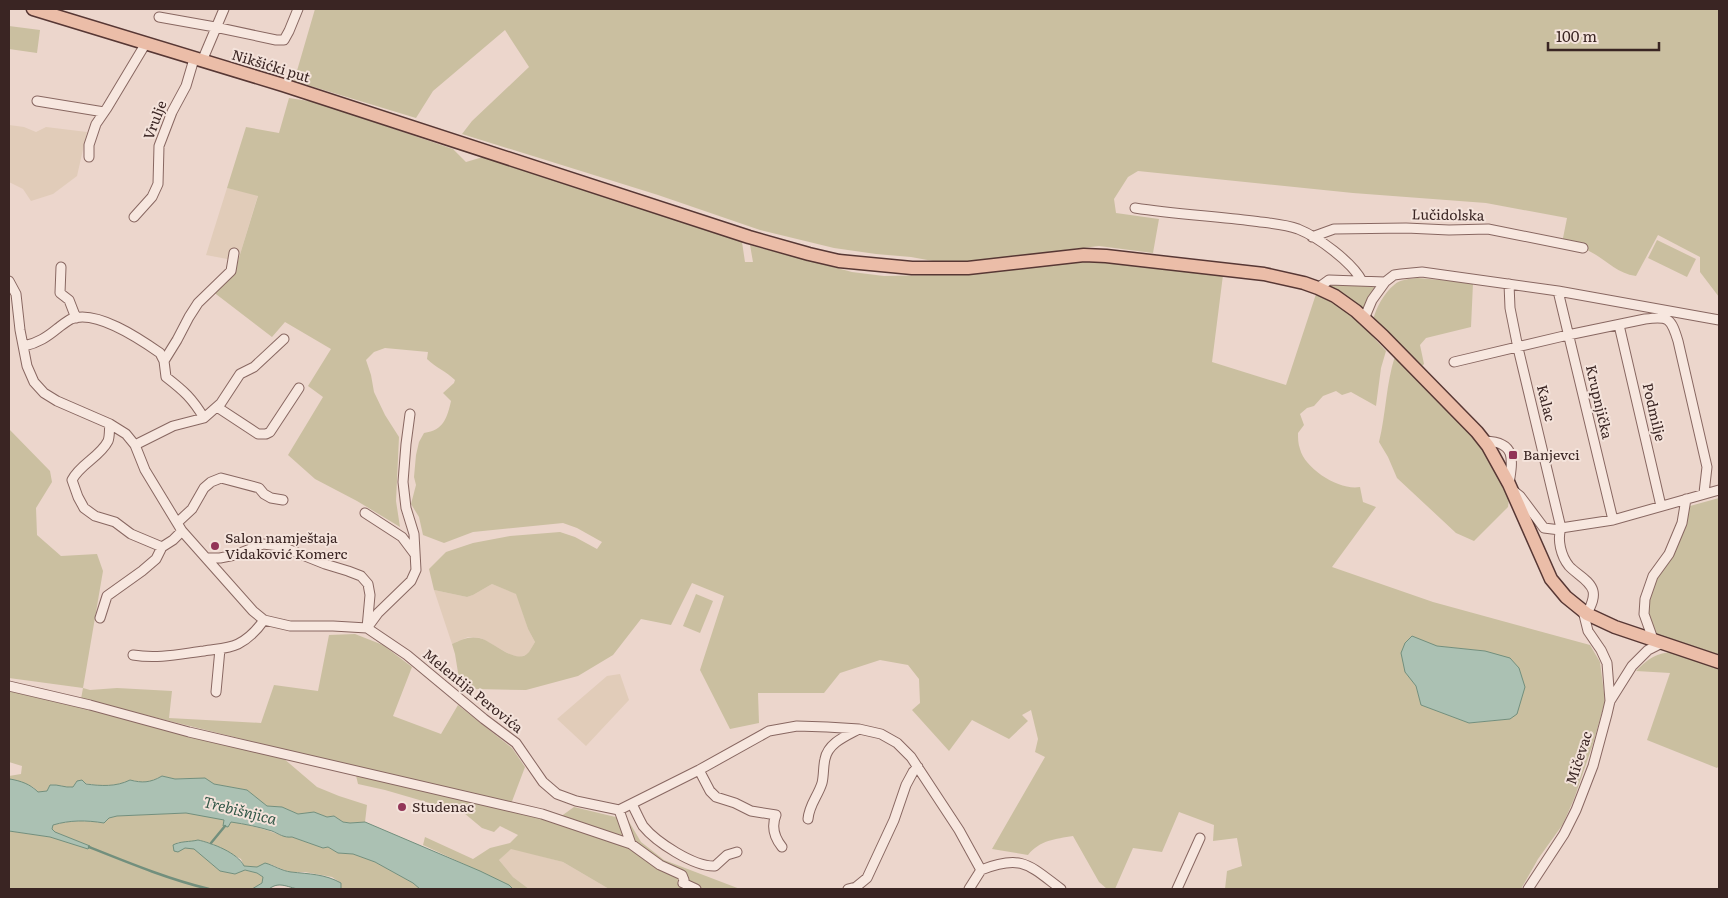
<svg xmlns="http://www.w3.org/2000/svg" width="1728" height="898" font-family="Literata,serif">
<rect width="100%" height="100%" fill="#ecd6cc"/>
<path fill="#e1ccb9" d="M9,125l15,2 12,5 10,-5 41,5 -10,44 -24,18 -22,7 -8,-12 -14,-7z
M227,188l31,7 -20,66 -32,-6z
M492,584l25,10 11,35 7,13 -7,12 -8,3 -9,-2 -30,-17 -13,-1 -16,7 -18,-54 33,7 6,-2z
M620,674l9,26 -43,46 -29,-27 50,-43z
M511,848l52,14 46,27h-80l-16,-12 -14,-17z"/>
<path fill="#cabfa0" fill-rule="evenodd" d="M315,9h1404v288l-19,-25v-15l-42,-22 -22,41c-21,-3 -30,-17 -47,-25 -8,-5 -18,-6 -27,-8l5,-25 -81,-15 -133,-10 -215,-22 -10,6 -14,22 2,14 43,6 -6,34 -54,-7 -127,15h-39l-22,-4 -35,-3 -42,-6 -74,-18 -102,-35 -196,-61 10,-13 57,-54 -24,-37 -72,61 -17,27 -122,-37z
M9,26l31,4 -3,23 -28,-4z
M289,98l26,4 138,47 13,13 17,-5 259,85 3,20h8l-3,-17 102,27 32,4 51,-1 99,-8 31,-6h25l133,14 -11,87 74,23 30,-91 22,11 25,21 23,25 -5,17 -5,38 -25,-14 -9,3 -6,-4 -13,5 -9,10 -7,2 -7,6 4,11 -6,8c0,5 0,11 2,16 5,20 40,42 60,38l3,15 13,5 -44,60 101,35 157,43 10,17 5,39 -12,43 -19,55 -11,25 -25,35 -17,30h-296l2,-18 15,-5 -5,-28 -24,3 1,-16 -35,-13 -17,40 -29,-4 -18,41h-8l-8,-7 -26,-46c-18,3 -33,4 -45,19l-36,-6 53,-92 -10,-5 3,-13 -7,-29 -9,5 6,6 -19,18 -37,-19 -23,31 -37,-41 8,-7 -1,-24 -11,-14 -28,-5 -40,13 -16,20h-66l1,30 -29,6 -30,-59 24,-74 -32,-13 -21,42 -30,-6 -28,36 -35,21 -52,14 -51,-1 -14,2 -6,-37 -3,-10c9,-4 16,-8 27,-6 13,2 38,29 50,14 2,-3 4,-7 6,-10l-7,-13 -12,-35 -24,-10 -19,11 -6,2 -33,-7 -5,-21 17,-17 27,-9 37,-7 50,-4 15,5 22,12 5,-7 -25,-14 -14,-5 -90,9 -29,11 -21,-8 -4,-18 -8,-13 5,-19 -2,-8 2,-22 3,-13 5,-9c20,-3 23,-15 27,-32l-8,-8 11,-10 1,-3c-9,-9 -19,-12 -28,-21l1,-7 -43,-4 -11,4 -8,8 5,15 3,17 11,23 14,22 -3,64 4,26 -43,-26 -42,-22 -27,-24 35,-58 -15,-11 23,-37 -46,-27 -13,15 -60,-46 21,-31 5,1 20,-65 -31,-8 19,-61 33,6zM1437,646l48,5 25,68 -40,4 -49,-18 -5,-19z
M1657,240l39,19 -9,18 -39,-19z
M1418,278l55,5 -2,44 -45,11 -6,7 4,19 -5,5 -46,-49c3,-12 11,-27 21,-35 6,-6 16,-6 24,-7z
M1333,284l44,2 -13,25 -34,-21v-4z
M1395,356l92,95 22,48 -1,8 -34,34 -18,-8 -59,-55 -9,-21 -9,-15c7,-29 7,-58 16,-86z
M9,429l41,42 2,11 -16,26 1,27 24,21 36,-2 6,17 -20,117 7,2 27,-2 55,3 -3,27 92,5 13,-38 44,6 11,-56 26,-1 28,11 29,22 -19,49 48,18 17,-29 54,43 13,19 -14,37 49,13 14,-10 54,13 13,22 23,18 76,29h-131l-46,-27 -52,-13 -12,11 14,17 16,12h-16l-4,-4 -86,-40 2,-8 48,22 17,-11 20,-5 8,-8 -18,-9 -6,6 -12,-4 -18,-15 -79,-23 -27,-6 -4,-17 -273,-68 2,-11 -74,-10z
M1719,498v160l-58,-20 -8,-8 -7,-21 7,-24 32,-62 5,-17z
M696,594l17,7 -13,32 -17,-7z
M1674,652l45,16v98l-2,2 -70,-28 23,-67 -34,-2c13,-13 20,-18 38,-19z
M9,686l267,66 41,35 22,9 28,9 -2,17 -15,1 -7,-1 -9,-6 -7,1 -13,-5 -16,2 -16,-7 -15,-1 -20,-16 -33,-6 -5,-3 -18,-3 -16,1 -13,-3 -11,5 -9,1 -12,-2c-16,8 -37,6 -53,1l-4,6c-9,1 -14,-3 -23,-2l-3,6 -9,1 -5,-5 -23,-7 -1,1v-5l12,-2 1,-8 -13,-4z
M186,813c27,3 54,10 80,17 8,2 17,8 26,7l31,11 5,-1 10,6 15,1 22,8 38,21 7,6h-79v-6l-9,-6 -27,-5h-16l-19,-8 -13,3 -13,-1 -3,-7 -30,-16 -13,-3 -9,3 -12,-1 8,6h9l26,23 15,3 9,-4 13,3 6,4 -1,6 -10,6h-243v-58l41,6 38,11 2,-2 -35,-14 -3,-3 1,-4c18,-5 33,-5 51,-2l5,-5 8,-2z"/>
<path fill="#abc1b3" stroke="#728f7d" d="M1412,636l25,10 48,5 25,7 9,10 6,19 -8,27 -7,5 -41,4 -48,-18 -5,-19 -11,-14 -4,-19 4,-10z
M162,776l13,3 30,-1 9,6 33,6 20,16 15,1 16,7 16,-2 13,5 7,-1 9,6 7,1 15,-1 115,49 29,14 4,4h-93l-7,-6 -38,-21 -22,-8 -15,-1 -10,-6 -5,1 -31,-11c-8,1 -13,-3 -20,-6 -13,-4 -27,-7 -41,-9l-3,5 -5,-1 1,-6 -38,-7 -69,3 -8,2 -5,5c-18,-3 -34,-3 -51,2l-1,4 3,3 35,14 -2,3 -38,-12 -41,-6v-50l1,-2c11,2 20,5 28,13l9,-1 3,-6c9,-1 14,3 23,2l4,-6 5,-1 4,4c15,2 30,3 44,-4 12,3 20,3 32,-4z
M198,840c14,3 40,13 46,26l13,1 8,-4c8,2 17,8 26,9 18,2 34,2 50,11v6c-14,0 -28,1 -41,0 -10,0 -20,-9 -31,0h-17l10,-6 1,-6 -6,-4 -12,-3 -10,4 -15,-3 -26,-22 -9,-1 -7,4 -4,-1 -1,-6c7,-4 17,-3 25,-5z"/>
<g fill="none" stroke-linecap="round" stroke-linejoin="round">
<path stroke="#728f7d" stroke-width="2.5" d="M211,843l14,-17
M89,847c40,16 79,32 120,42"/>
<g stroke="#886761" stroke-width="11">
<path id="street" d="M159,17l56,10 61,13h8l5,-9 9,-22
M202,61l22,-52
M37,101l67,11
M89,157v-12l7,-21 11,-16 39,-65
M1135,208c39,6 78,8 118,13 14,2 31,3 45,8 20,8 54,33 64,52
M134,217l18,-20 6,-13 1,-38 13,-34 14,-26 8,-27
M1312,237l22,-8 72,-1 43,2 39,-1 95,19
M61,267l-1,26 9,7 7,18
M9,281l7,13 4,36 7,36 7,16 10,11 13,8 53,23 16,10 9,11 10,25 37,61 71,80 11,9 26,6h43l34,2 40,27 77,64 32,24 27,39 14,12 19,7 43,9 80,-40 70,-39 28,-5 30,1 32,2 22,5 16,9 14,14 48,73 22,40 -12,19
M1509,284l1,24 8,40 43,180
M1318,288l11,-8 56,2 9,-7 7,-1 21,-2 136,19 161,29
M1558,291l55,229
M1364,319l8,-19 13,-18
M1619,325l42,181
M24,346c14,-3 23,-9 34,-18 4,-3 9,-7 13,-9 25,-10 69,20 89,34l4,8 2,16c18,14 26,21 38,41
M164,361l13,-21 12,-23 9,-14 33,-32 3,-18
M1454,362l114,-27 77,-16c24,-3 26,-1 33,22l29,126 -3,26
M217,407l41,27h8l4,-2 29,-44
M110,424c-1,5 0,12 -2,17 -8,16 -28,23 -36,39l6,17 6,11 11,8 20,6 16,12 31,13 11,-7 9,-9
M1485,441c31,1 28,18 24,43
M135,445l38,-19 31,-8 17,-15 19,-29 14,-7 30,-28
M1515,492l5,4 24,32 16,2
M365,513l37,24 12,16
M178,522l14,-13 12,-21 7,-6 10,-4 38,10 5,6 7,4 12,2
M207,558h13l15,-3 28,-11 17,2 45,18 23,7 13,5 7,8 2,11 -3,33 11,-15 33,-32 5,-11 -2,-36 -8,-26 -3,-26 3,-38 4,-30
M1583,611l5,20 13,19 6,13 3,38
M1587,614c3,-7 8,-15 6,-23 -3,-11 -17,-17 -24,-25 -8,-10 -12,-26 -8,-38l52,-8 106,-30
M100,618l7,-22 35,-25 14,-12 6,-12
M1653,639l-9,-25 1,-15 8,-23 16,-22 13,-31 4,-24
M133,655c25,4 47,-1 71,-4 11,-2 24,-2 34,-7 12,-6 19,-14 26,-24
M9,686l81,19 99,27 353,82 89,30
M216,692l4,-43
M699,770l11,21 6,6 19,6 16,8 25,4c-5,12 -2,22 6,32
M632,804c4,8 7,15 11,22 13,16 51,41 72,40l12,-11 10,-3
M619,810l12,34 29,21 22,10 2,5 -1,3 13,6
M808,819c1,-14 10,-23 14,-36 2,-8 1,-16 3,-24 3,-16 21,-23 34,-30
M981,870c41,-16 48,-5 80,19
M848,889l8,-2 11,-9 27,-58 12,-35 7,-13 5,-5
M1177,889l23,-51
M1528,889l36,-55 12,-24 17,-44 14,-52 3,-13 22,-35 16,-16 14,-7"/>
</g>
<g stroke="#573734" stroke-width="15">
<path id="primary" d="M33,9l250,76 466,152 60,17 30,7 73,7h56l116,-13 22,1 158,18 40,9 14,5 17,8 21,15 27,25 94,96 11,14 21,38 42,95 15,18 21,17 28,13 104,35"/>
</g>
<use href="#street" stroke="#f7e7df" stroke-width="9"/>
<use href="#primary" stroke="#ebbda8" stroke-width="12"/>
</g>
<g fill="#923558" stroke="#f4e3db" stroke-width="2">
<rect x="1508" y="450" width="10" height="10" rx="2.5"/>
<circle cx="215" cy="546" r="5"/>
<circle cx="402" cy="807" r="5"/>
</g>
<g text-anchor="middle" stroke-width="4" stroke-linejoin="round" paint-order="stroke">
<g font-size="14" fill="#3a2523" stroke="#f4e3db">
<text transform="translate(271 66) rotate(17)" y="5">Nikšićki put</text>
<text transform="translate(155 120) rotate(-69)" y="5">Vrulje</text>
<text transform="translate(1448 215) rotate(1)" y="5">Lučidolska</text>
<text transform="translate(1599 402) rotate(77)" y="5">Krupnjička</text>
<text transform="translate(1546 403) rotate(76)" y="5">Kalac</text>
<text transform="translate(1654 412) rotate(77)" y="5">Podmilje</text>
<text transform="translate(473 691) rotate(39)" y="5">Melentija Perovića</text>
<text transform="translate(1579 758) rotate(-72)" y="5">Mičevac</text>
</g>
<g font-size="14" fill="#3a2523" stroke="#f4e3db" text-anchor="start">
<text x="1523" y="460">Banjevci</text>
<text x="225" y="543">Salon namještaja<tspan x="225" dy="16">Vidaković Komerc</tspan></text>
<text x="412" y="812">Studenac</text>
</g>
<g font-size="15" font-style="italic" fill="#335848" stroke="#f4e3db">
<text transform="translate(240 811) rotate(14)" y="5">Trebišnjica</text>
</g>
</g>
<rect width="1728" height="898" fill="none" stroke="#3a2523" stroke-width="20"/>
<path d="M1548 42v8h111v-8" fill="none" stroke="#3a2523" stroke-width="2.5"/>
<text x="1556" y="42" font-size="15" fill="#3a2523" stroke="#f4e3db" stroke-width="4" paint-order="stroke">100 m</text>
</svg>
